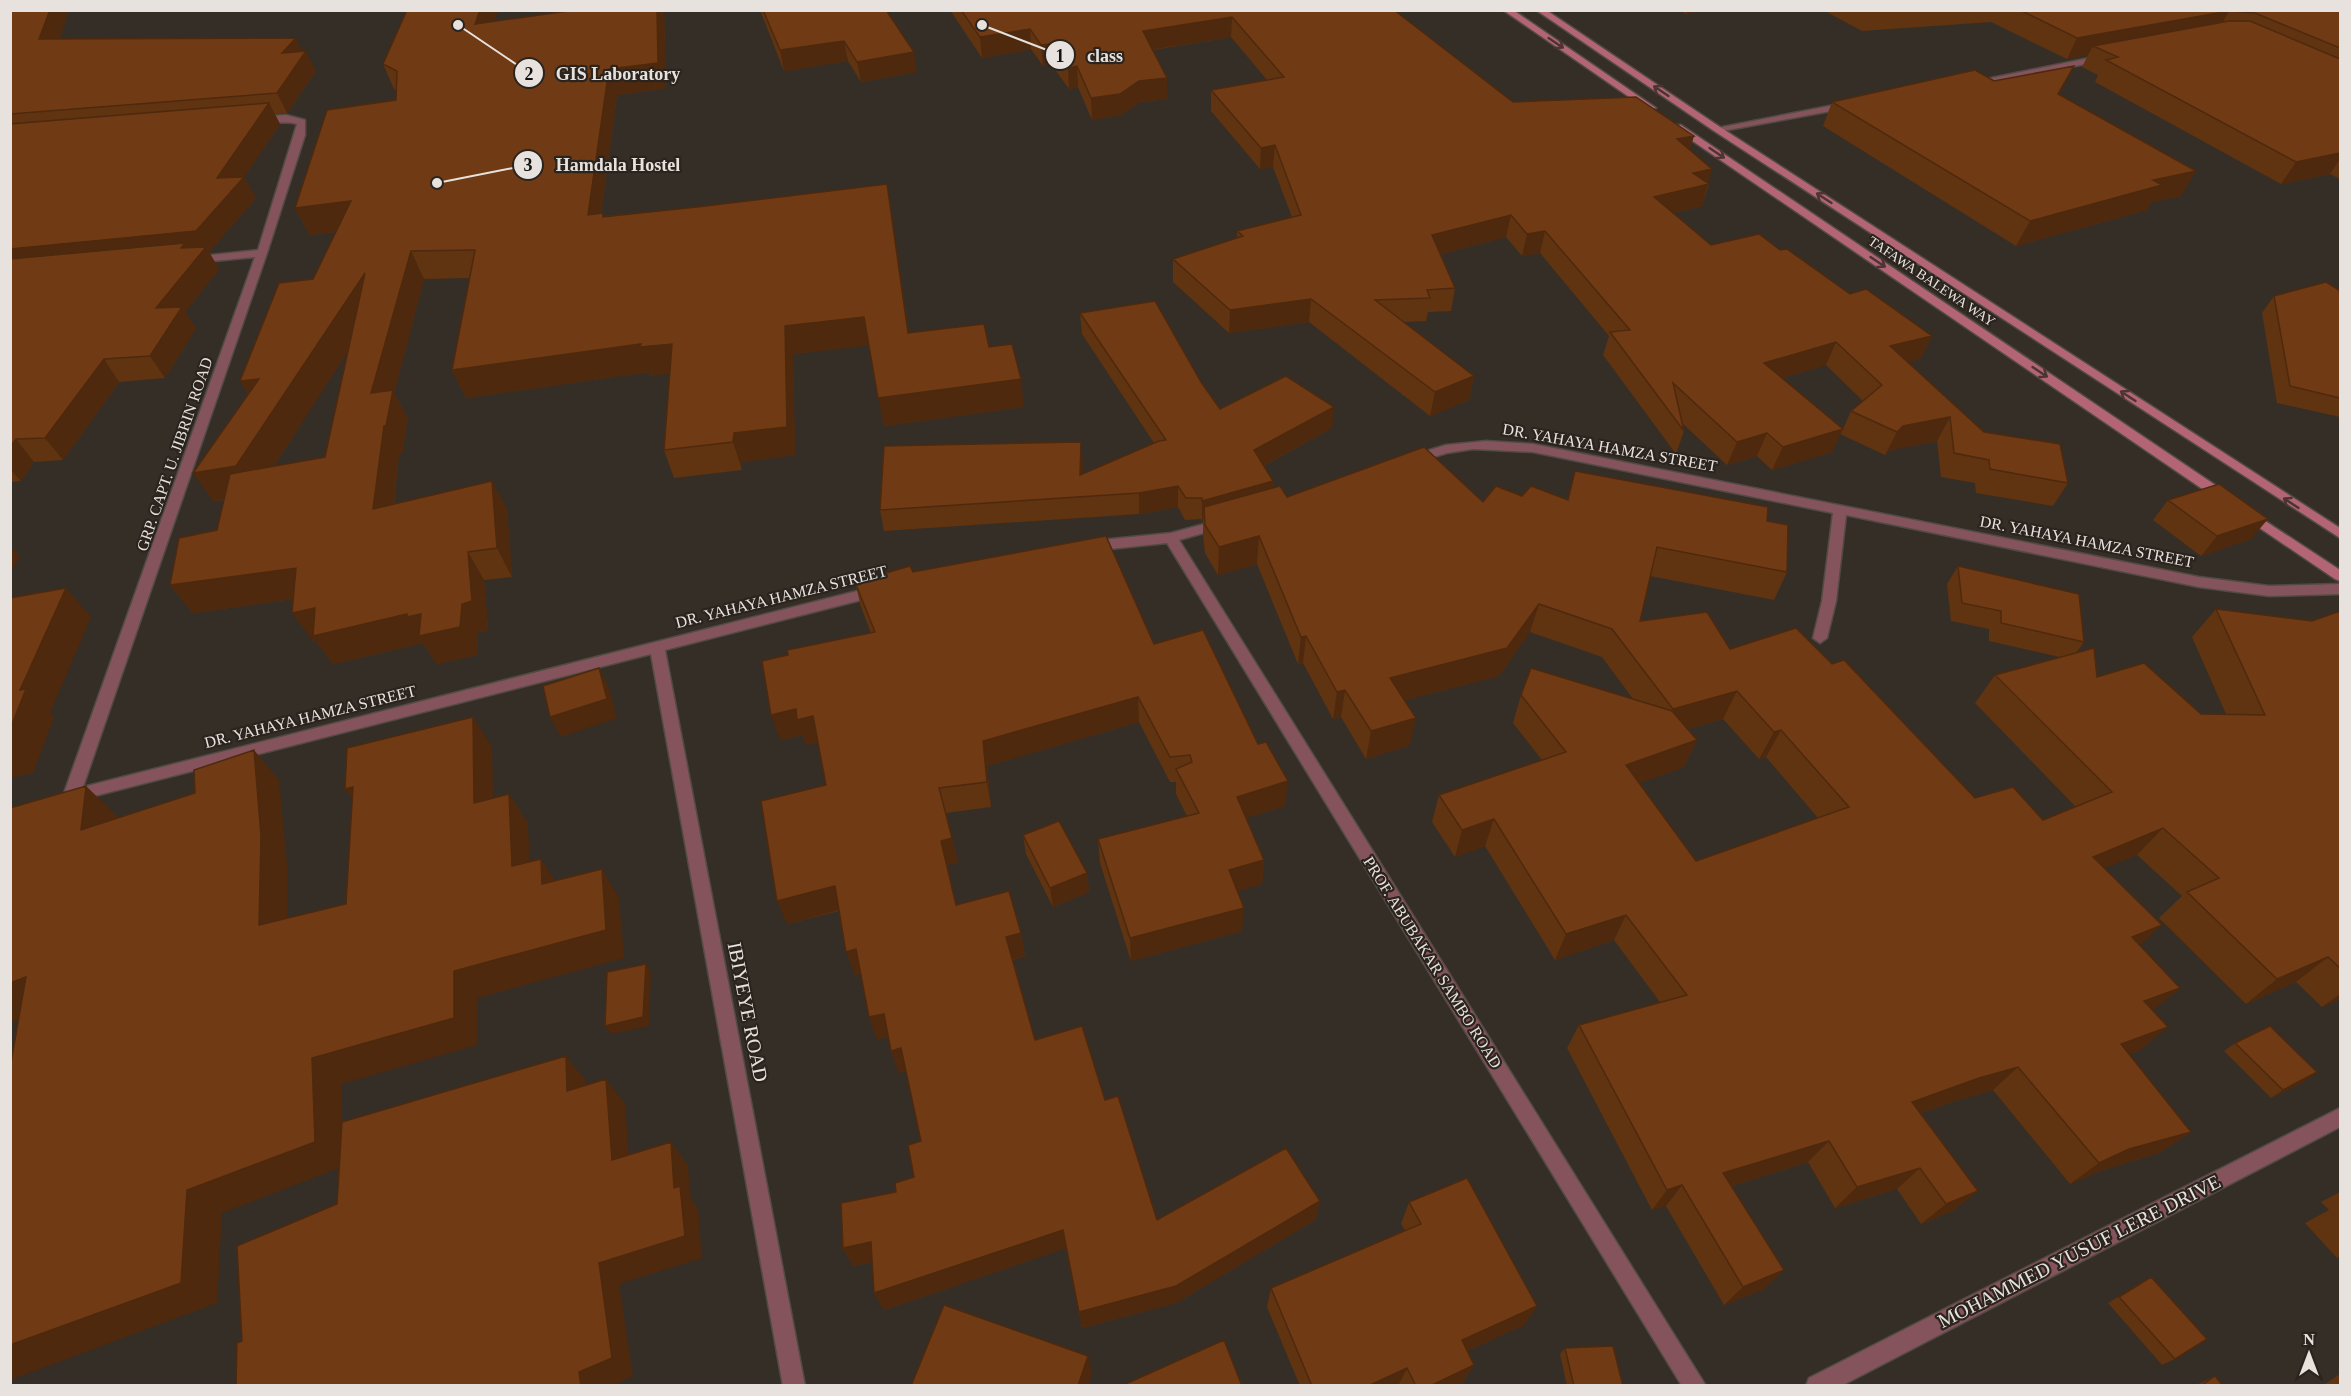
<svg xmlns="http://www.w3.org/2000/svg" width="2351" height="1396" font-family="Georgia,serif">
<rect width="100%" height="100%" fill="#352e27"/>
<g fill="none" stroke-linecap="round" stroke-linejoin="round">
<g stroke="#514b44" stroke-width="3">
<path id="minor" d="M2104,55l3,1v4l-136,26 -4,-3z
M1850,102l5,3 -2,2 -136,25 -5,-3z
M286,115l19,5v15l-38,118 -184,534 794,-201 5,2 2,3 -2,3 -5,2 -212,54 140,736h-22l-132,-732 -580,148 -6,-1 -2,-5 192,-539 -62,6 -5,-3 5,-3 65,-7 39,-126c-13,-4 -32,2 -43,-4l5,-3z
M1486,441l47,3 666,133 70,9 71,-2v10l-71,2 -70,-9 -353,-72 -10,86 -9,37 -7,5 -7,-5 9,-37 11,-88 -300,-61 -60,-3 -26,4 -33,10 -6,-4 2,-3 36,-11z
M1223,519l7,4 -2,3 -49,14 527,846h-24l-515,-843 -76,8 -7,-5 7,-5 80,-8z
M2340,1108v19l-499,259h-35l3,-8z"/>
</g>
<g stroke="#514b44" stroke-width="3">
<path id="secondary" d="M1503,10h10l143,98 -8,2z
M1536,10h10l174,117 620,401v10l-626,-407z
M1675,125h6l549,370 2,3 -2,3h-10l-545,-372z
M2247,509l93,61v11l-5,-2 -93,-63 -2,-3 2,-3z"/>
</g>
<use href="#minor" fill="#85535c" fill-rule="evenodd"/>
<use href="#secondary" fill="#b36575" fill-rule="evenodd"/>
</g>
<path fill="#603311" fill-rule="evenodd" d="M10,10h59l-10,29 243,12 14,20 -29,42 -12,1 5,10 -36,53 12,21 -47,54 10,17 -34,43 11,16 -31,50 -46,4 -56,78 -29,2 -13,19 -11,1z
M407,10h90v3l-3,8 81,-11h89l2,78 -49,7 -16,119 3,2 93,-9 190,-23 22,149 80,14 35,60 -140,19 -15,-81 -76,9 2,101 -53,7v8l-68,8 -10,-28 6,-77 -20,3 -1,-4 -183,26 -14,-28 18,-92 -46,1 -30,114 14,25 -6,36h-3l-5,50 113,5 5,68 -28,3 4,50 -10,2 -1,23 -40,9 -14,-21 -90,21 -17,-23h-3l-20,-42 -100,14 -23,-28 47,-55 7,-30 -11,1 35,-108 -8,-12 73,-102 23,-47 -26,3 -15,-27 101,-108 1,-9 -3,-2 -11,-25zM349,349l-24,108 -51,9z
M760,10h126l31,62 -56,10 -13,-21 -64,10z
M950,10h444l119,92 181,34 -5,14 20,34 -7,22 -29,7 38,32 69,5 70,44 82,42 -12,23 -13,3 77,70 84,51 -15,23 -77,-13 -1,-10 -34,-6 -4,-36 -46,9 -6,5 -45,-21 -8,18 -60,18 -15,-14 -30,9 -45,-42 2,8 -8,23 -73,-99 6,-19 -69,-83 -18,3 -16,-19 -65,17 14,34 -4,23 -23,1 -2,9 -23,1 71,54 -5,24 -39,16 -121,-94 -80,11 -56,-51v-23l64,-21v-7l55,-14 -19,-50 -13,2 -49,-58v-21l56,-10 -36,-43 -78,13 15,49 -28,3 -19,13 -29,5 -14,-33 -9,2 -18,-25 -8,2 -12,-17 -49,9zM1826,365l37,36 -12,10 -8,18 -61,-51z
M1680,10h23l-17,4z
M1823,10h517v169l-10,-5 -49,10 -186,-102 3,-7 -16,-8 6,-12 -21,4 -76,-37 -129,9z
M1994,81l65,13 122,102 -30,6 -4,8 -131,36 -193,-120 9,-24z
M2274,296h66v121l-63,-14 -15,-90z
M1080,313l140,96 112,19 -69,38 10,15 -1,7 15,9 196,5 39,-6 45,4 8,-29 192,50 20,51 -13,28 -124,-24 -10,45 90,28 102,15 143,134 68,22 33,-13 -101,-104 20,-28 65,-18 -71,-16v-12l-38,-8 -4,-37 11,-18 126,76 -8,11 21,24 104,37h25l-34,-77 24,-28 96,12 28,-10v388l-18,8 -26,-25 -50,22 -87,-86 23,-22 -45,-41 -33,13 36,77 40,43 -27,22 -14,41 -10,3 62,78 -32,21 -59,18 -30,13 -77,-94 -38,11 -34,12 57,78 -26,20 -31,13 -24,-35 -62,19 -27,-46 -76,24 32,103 -40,16 -58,-99 -14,4 -85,-162 12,-23 81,-23 -46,-62 -59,20 -70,-114 -30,11 -23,-35 7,-27 103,-35 -29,-37 8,-28 112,4 -31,-42 -72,-25 -31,44 -94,24 5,45 -44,14 -25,-42 -8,2 -30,-56 -5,1 -41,-100 -39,11 -13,-22 -2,-18v-14l-1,1 -1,-3 -16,1 -7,-13 -39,7 -255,17 -4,-21 201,-68 1,32 72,-31 -72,-109zM1723,719l36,40 7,-2 52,61 -122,43 -57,-78 45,-16 13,-27 -10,-11z
M2168,500l83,39 -50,17 -48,-36z
M913,572l241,72 131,162 -39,12 18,42 -2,24 -25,7 5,40 -111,30 -31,-98 -2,-24 89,-23 -11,-22v-12h-6l-31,-60 -152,44 4,41 -45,6 12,49 -11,3 9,40 65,28 4,23 -12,4 22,80 70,60 52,120 163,-19 -5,19 -139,83 -94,25 -16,-80 -182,62 -10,-17 -2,-31 -19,4 -10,-18 53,-56 18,-15 7,-36 -15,-70 -7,2 -8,-22 -3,-14 -11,2 -8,-22 -8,-44 -6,2 -16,-64 -52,13 39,-139 -8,-43 -12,3 -3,-10 -23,5 8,-85 83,-22 -10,-26 -6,-25z
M1023,835l64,38 2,19 -36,15 -27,-53z
M2235,1043l82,29 -12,9 -34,17 -47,-47z
M2340,1192v64l-3,2 -32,-35 24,-13 -8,-8z
M1409,1202l128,104 -13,19 -57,26 7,14 -11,17 -7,4h-156l-33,-79 4,-19 134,-58 -4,-6z
M2151,1277l24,82 -13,6 -54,-62z
M1565,1348l58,38h-56l-7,-32z
M2340,1374v12h-14l-1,-2z
M2215,1376l8,10h-29z"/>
<path fill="#4e290e" d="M50,10h19l-17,49 -13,-20z
M480,10h17v3l-12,35 -10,-24z
M657,10h7l2,78 -49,7 -20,147 -9,-27 21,-146z
M1687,10h16l-17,4z
M2229,11l-12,21 -124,14 -5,9 -21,4 10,-21z
M1232,17l-1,20 -88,14v-20z
M1030,29l1,20 -49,9 -2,-21z
M296,38l8,16 2,-3 10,20 -29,42 -10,-20 5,-40z
M844,41l4,20 -64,10 -4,-21z
M1049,44l2,20 -8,2 -2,-21z
M914,52l3,20 -56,10 -4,-20z
M1077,66l1,21 -9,2 -1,-21z
M2074,66l-12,23 -16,29 12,-24z
M1167,78l1,21 -28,3 -19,13 -29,5 -1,-22 48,-17z
M269,103l11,21 -36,53 12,21 -47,54 10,17 -34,43 11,16 -31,50 -15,-22 6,-48 -146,-36v-23l207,-71z
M1694,136l-7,21 -10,-18z
M1275,145l-2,22 -13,2 1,-21z
M2340,153v6l-10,15 -49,10 15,-22z
M1712,169l-10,37 -54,13 6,-22 39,-24z
M2196,171l-15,25 -30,6 -4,8 -131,36 14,-25 123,-41z
M887,184l4,27 22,150 -5,-28z
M351,201l14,27 -55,7 -15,-27z
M1511,215l-5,22 -77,20 3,-22z
M1545,231l-5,22 -18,3 5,-22z
M411,251l13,28 -30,114 14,25 -6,36h-3l-9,83 -17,-28 11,-83 -13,-33z
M365,273l15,28 -124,193 -43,7 -20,-28 66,-64 -19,-28z
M1311,299l-2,23 -80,11 1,-23z
M864,317l6,28 -77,9 2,101 -53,7v8l-9,-28 1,-9 51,-107z
M1932,336l-12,23 -42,11 12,-24z
M1836,342l-10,23 -71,21 9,-23z
M641,344h31l9,28 -31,4 -1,-4 -183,26 -14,-28z
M104,359l15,23 -56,78 -18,-22z
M1474,376l-5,24 -39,16 5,-24z
M1021,379l3,28 -140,19 -6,-28z
M1334,407l-2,21 -79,43 1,-21z
M1950,417l-13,24 -46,9 -6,5 12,-23 6,-6z
M1843,429l-11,23 -60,18 11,-23z
M1767,433l-10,23 -30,9 10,-23z
M16,439l18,23 -13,19 -11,-12v-22z
M1081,442l2,21 -1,33 -2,-21z
M492,481l15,28 5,68 -15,-29z
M1273,481l-2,21 -67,5 -1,14 -1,1v-21z
M1178,486v21l-39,7v-21z
M2268,519l-17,20 -50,17 16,-20z
M1259,536l-2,28 -39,11 1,-28z
M10,546l10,10 -10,17z
M468,552l16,28 4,50 -10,2 -1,23 -40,9 -14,-21 -90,21 -17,-23h-3l-21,-28 23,-5 92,6z
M296,568l19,28 -122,17 -23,-28z
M66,588l25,29 -41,96 4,4 -21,56 -23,5v-49l10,-39z
M1539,604l-9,28 -31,44 -114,29 5,-27z
M1306,636l-3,27 -5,1 3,-27z
M599,668l10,20 8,30 -56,19 -11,-20z
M1345,690l-4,27 -8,2 4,-27z
M1737,691l-14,28 -62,17 12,-27z
M1138,697l1,25 -152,44 4,41 -4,-25 -4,-41z
M796,709l17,7 8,25 -15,4 -3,-10 -23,5 -9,-25z
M473,717l19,30 2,85 -20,-29z
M1416,718l-6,27 -44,14 5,-28z
M1781,730l-15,27 -7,2 15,-27z
M1697,740l-13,27 -69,25 11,-27z
M254,750l25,30 8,85v88l-28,-28z
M1288,781l-3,25 -49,15 1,-24z
M86,786l31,30 -4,43 -32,-29z
M353,787l15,32 -23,-30z
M509,794l19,29 3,72 -19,-29z
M1494,819l-9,27 -30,11 7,-27z
M2163,828l-26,27 -69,28 25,-26z
M952,838l6,24 -11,3 -6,-24z
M541,859l19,29 -18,-4z
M1264,860l-2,24 -34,10 1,-24z
M602,869l17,29 5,60 -147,40v47l-136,39 3,82 -122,47 -5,90 -207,77v-35l177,-155 125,-132 142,-87z
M1087,873l2,19 -36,15 -3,-19z
M835,886l8,23 -56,15 -10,-23z
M1244,908l-2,23 -111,30 -1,-23z
M1626,915l-12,25 -59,20 11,-26z
M2162,925l-27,25 -3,-13z
M1021,933l4,23 -14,4 -5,-23z
M856,949l8,23 -9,3 -9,-23z
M2328,957l-32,25 -50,22 31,-25z
M646,964l5,9 -2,53 -38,8 -6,-8z
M26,977l36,28 -52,18v-40z
M2180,988l-29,24 -7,-11z
M2340,994v5l-18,8z
M884,1014l7,22 -14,3 -8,-22z
M2168,1027l-29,24 -46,16 28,-23z
M901,1048l8,22 -10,3 -8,-22z
M566,1056l20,25 2,35 -21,-25z
M2018,1067l-25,23 -38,11 -65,23 22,-22 67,-24z
M2317,1072l-12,9 -34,17 12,-8z
M606,1079l19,25 6,79 -19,-23z
M2191,1132l-32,21 -59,18 -30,13 29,-21 30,-14z
M1829,1141l-21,21 -102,32 17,-21z
M671,1142l17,24 3,33 7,10 4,49 -83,26 14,92 -22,10h-30l-2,-14 20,-109 75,-75z
M1920,1168l-23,21 -62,19 22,-21z
M1682,1185l-16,21 -14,4 15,-20z
M1978,1191l-26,20 -31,13 25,-20z
M1320,1201l-5,19 -139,83 -94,25 -3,-16z
M1063,1230l3,18 -182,62 -10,-17z
M871,1242l9,18 -27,6 -10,-18z
M1784,1270l-20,19 -40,16 19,-18z
M1537,1306l-13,19 -72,33 10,-18z
M1088,1356l4,18 -4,12h-10z
M1474,1365l-11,17 -7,4h-26z
M1407,1368l-9,18h-30z"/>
<path fill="#703b14" stroke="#4e290e" stroke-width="1.5" d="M10,10h40l-11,29 257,-1 -14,15 24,-2 -29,42 -267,21z
M407,10h73l-5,14 100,-14h82l1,53 -49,6 -21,146 15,-2v4l94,-10 190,-23 21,149 76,-9 5,23 23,-3 9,35 -143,19 -14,-81 -79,9 2,101 -53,6 -1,9 -69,8 8,-106 -32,3 1,-3 -189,26 23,-120 -64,1 -40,142 22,-3 -7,36h-2l-11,83 119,-28 5,67 -29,4 4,49 -10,3 -2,23 -41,9 2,-22 -14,3v-3l-94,22 2,-28 -23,5 4,-45 -126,17 9,-47 38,-8 13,-56 95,-17 40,-184 -129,193 -43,7 66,-94 -19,2 39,-98 34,-4 38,-78 -56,7 32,-98 69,-10 1,-29 -14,-7z
M763,10h123l28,42 -57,10 -13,-21 -64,9z
M961,10h433l119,92 123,-5 58,39 -17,3 35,30 -19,4 16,11 -55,13 57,48 48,-11 21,16 7,-1 63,45 16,-5 66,47 -42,10 94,86 76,12 8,39 -78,-14 -1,-9 -35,-7 -4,-36 -47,9 -6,6 -46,-21 31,-26 -46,-43 -72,21 79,66 -60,18 -16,-14 -30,9 -64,-59 11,48 -74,-99 20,-2 -85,-99 -18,3 -16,-19 -79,20 23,53 -28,2 3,8 -55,2 99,76 -39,16 -124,-93 -81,11 -57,-51 70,-23 -6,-5 64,-16 -26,-70 -14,3 -50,-58 73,-13 -52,-60 -89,14 24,47 -28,3 -19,13 -29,4 -14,-32 -9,2 -19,-24 -8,1 -11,-16 -50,8z
M2020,10h320v38l-85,-35 -26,-2 -152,27z
M2229,21h21l90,38v94l-44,9 -190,-102 12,-3 -25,-11z
M2074,66l-16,28 138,77 -43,9 9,5 -132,36 -198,-119 143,-32 19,11z
M269,103l-52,75 27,-1 -48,54 -186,18v-125z
M185,243l-4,5 25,-1 -50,61 26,-1 -32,49 -46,3 -59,79 -29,1 -6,8v-188z
M2326,282l13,8 1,6v102l-50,-12 -16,-90z
M1155,301l46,81 19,27 66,-33 48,31 -80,43 19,31 -71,20v-3h-16l-8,-12 -39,7 -259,17 4,-64 197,-4 -1,33 79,-34 7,-1 -86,-127z
M1424,447l59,55 13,-16 26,10 9,-10 37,14 7,-29 193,36 -1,14 21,4 -1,47 -130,-25 -17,74 67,-9 23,37 66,-21 36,36 12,-4 131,138 38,-11 30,33 69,-28 -117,-117 99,-27 3,29 47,-14 57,51 64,1 -49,-106 96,12 28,-10v357l-12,-11 -51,22 -90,-87 32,-14 -56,-50 -70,29 69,68 -30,12 48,51 -36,13 24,26 -47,17 70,88 -62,17 -30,14 -81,-96 -39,11 -67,24 66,89 -32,13 -26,-36 -63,19 -28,-46 -106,32 61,97 -41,17 -61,-102 -15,5 -88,-165 108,-30 -61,-80 -60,19 -72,-115 -32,11 -23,-35 127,-43 -45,-57 10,-27 141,43 25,29 -71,25 70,96 153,-54 -68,-77 -7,2 -37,-41 -64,18 -61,-80 -73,-25 -32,44 -117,30 26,40 -45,13 -26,-41 -8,2 -31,-56 -5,1 -42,-101 -40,11 -14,-22 -1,-18 76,-21 7,11z
M2219,484l49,35 -51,17 -49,-36z
M1106,536l48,108 49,-14 55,114 8,-2 22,39 -51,16 27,63 -35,10 15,38 -114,30 -32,-99 101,-26 -23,-44 16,-7 -2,-7 -20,2 -32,-60 -155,44 4,41 -48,6 13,50 -11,3 15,64 53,-14 12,42 -15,4 29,103 47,-14 23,74 13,-4 39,124 129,-72 34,53 -144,85 -97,26 -16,-82 -189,63 -3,-51 -28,6 -2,-45 55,-11 -1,-9 19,-6 -6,-32 13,-4 -20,-93 -10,3 -7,-37 -15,3 -13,-68 -10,3 -11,-66 -58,15 -16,-100 65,-16 -13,-69 -16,4 -1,-11 -25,6 -9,-54 26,-6 -1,-5 88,-18 -20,-50 55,-16 3,6z
M1958,566l121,28 5,48 -83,-19v-12l-39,-8z
M66,588l-46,102 6,-1 -16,40v-131z
M599,668l8,31 -57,18 -7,-31z
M473,717l1,86 35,-9 3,72 29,-7 1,25 60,-15 4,61 -152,41v47l-142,40 3,84 -128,48 -6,93 -171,62v-277l16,-91 -16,6v-175l76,-22 -5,44 114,-37 -1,-23 60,-20 7,86 -2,89 87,-21 7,-117 -8,2 2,-41z
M1059,821l28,52 -37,15 -27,-53z
M646,964l-3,53 -38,9 2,-54z
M2270,1026l47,46 -34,18 -48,-47z
M566,1056l1,35 39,-12 6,81 59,-18 3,46 6,-2 5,50 -86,27 13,95 -33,14 2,14h-345l1,-43 5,-2 -5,-95 100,-42 5,-82z
M1467,1178l70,128 -75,34 12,25 -44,21h-14l-9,-18 -39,18h-56l-41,-98 150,-64 -12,-22z
M2151,1277l56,62 -32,20 -56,-62z
M944,1305l144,51 -10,30h-167z
M1224,1340l18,46h-121z
M1613,1346l10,40h-49l-9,-38z
M2215,1376l8,10h-22z"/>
<defs><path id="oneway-shaft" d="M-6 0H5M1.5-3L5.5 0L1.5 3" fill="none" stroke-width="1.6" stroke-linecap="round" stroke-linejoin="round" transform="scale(1.5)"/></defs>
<g stroke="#4d3434">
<use href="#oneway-shaft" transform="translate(1556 43) rotate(34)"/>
<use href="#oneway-shaft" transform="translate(1661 91) rotate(-146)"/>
<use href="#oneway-shaft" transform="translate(1717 153) rotate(34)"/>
<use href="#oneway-shaft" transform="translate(1824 198) rotate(-147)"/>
<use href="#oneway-shaft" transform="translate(1878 262) rotate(34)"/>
<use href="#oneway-shaft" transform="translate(2040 372) rotate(34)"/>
<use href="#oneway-shaft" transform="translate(2128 396) rotate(-147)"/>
<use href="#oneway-shaft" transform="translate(2291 503) rotate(-147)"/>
</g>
<g text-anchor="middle" stroke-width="4.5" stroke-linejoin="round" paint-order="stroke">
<g font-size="14" fill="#e7e2de" stroke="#2b241e">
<text transform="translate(1932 281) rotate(34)" y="5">TAFAWA BALEWA WAY</text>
</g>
<g font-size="16" fill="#e7e2de" stroke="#2b241e">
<text transform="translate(1610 447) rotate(10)" y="6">DR. YAHAYA HAMZA STREET</text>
<text transform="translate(174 454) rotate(-71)" y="6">GRP. CAPT. U. JIBRIN ROAD</text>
<text transform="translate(2087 541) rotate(11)" y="6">DR. YAHAYA HAMZA STREET</text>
<text transform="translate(781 596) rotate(-14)" y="6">DR. YAHAYA HAMZA STREET</text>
<text transform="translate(310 716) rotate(-14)" y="6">DR. YAHAYA HAMZA STREET</text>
<text transform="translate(1433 962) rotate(58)" y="6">PROF. ABUBAKAR SAMBO ROAD</text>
</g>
<g font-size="20" fill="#e7e2de" stroke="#2b241e">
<text transform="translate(748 1012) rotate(79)" y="7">IBIYEYE ROAD</text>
<text transform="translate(2079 1251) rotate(-27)" y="7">MOHAMMED YUSUF LERE DRIVE</text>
</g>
</g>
<path fill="none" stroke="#e7e2de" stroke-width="2" d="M982 25L1060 55M458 25L529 73M437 183L528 165"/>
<g fill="#e7e2de" stroke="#2b241e" stroke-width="2">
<circle cx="982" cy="25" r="6"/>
<circle cx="458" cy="25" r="6"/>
<circle cx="437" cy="183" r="6"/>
<circle cx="1060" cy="55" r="15"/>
<circle cx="529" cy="73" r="15"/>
<circle cx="528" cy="165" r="15"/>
</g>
<g font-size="18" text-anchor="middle" font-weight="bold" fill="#111">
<text x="1060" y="62">1</text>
<text x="529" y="80">2</text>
<text x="528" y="171">3</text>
</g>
<g font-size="18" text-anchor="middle" font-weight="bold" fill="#e7e2de" stroke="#2b241e" stroke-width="4.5" stroke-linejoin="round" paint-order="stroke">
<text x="1105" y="62">class</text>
<text x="618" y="80">GIS Laboratory</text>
<text x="618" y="171">Hamdala Hostel</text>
</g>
<rect width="2351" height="1396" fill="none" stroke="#e7e2de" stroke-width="24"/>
<g transform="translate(2309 1354)" stroke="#2b241e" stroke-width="4.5" paint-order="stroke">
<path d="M0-4.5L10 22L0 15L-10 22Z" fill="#e7e2de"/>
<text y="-9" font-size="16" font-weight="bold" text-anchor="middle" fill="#e7e2de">N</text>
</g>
</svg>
